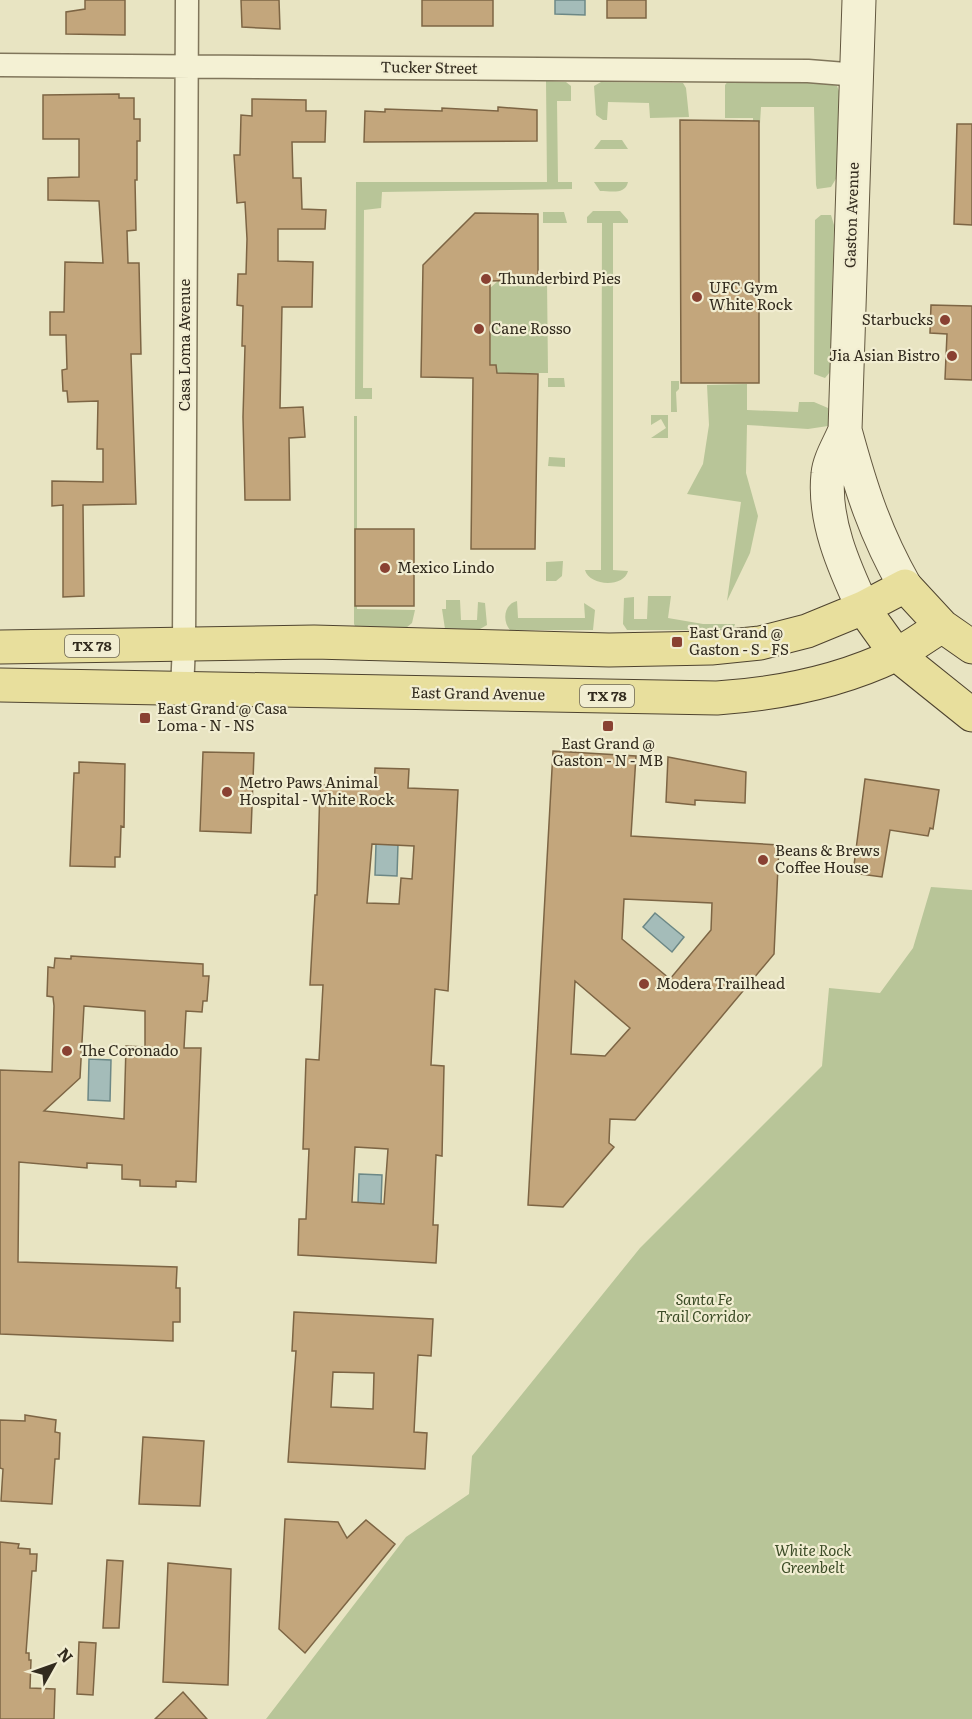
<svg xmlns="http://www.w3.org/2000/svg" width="972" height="1719" font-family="Literata,serif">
<rect width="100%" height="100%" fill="#e8e4c2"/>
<path fill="#b8c598" d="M729,80l97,3 11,3 2,5 -2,86 -6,10 -14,2 -1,-4 -2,-78h-53l-1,16h-7v-5h-28v-33z
M546,81l20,1 5,4v15h-14l1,81h14v7l-190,3 -1,16 -17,2 -1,178h9v11h-17l1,-217h191z
M601,82l82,1 3,5 3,29 -39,1 -1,-15 -41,-1 -1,18h-4l-7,-5 -2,-29z
M601,140h21l6,9h-34z
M594,182h34c-3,13 -17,9 -28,9z
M593,211h27l8,9v3h-15v347l15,1c-4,17 -39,15 -43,-1h16l1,-347h-15v-6z
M543,212h21l3,11h-24z
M821,215h10l3,10 -4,147 -5,6 -11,-4 1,-154z
M547,280l1,93h-57l-1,-85 8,-7z
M548,378h16l1,9h-17z
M671,381h8v8l-3,3 1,20h-6z
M747,384v26l51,2 1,-10h15l14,6v18l-20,3 -61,-4 -1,48 12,43 -8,37 -23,48 14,-99 -54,-8 16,-30 6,-39 -2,-40z
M651,415h17v23h-17l15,-10 -5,-9 -10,6z
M354,416h3v193l58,1 -3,13 -6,5h-50l-2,-4z
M549,457l16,1v9l-17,-1z
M563,561l-1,15 -6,5h-10v-19z
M648,596h23l-3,22 35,6h32l-2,6h-106l-4,-6 1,-26 10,-1v22h13z
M446,600h14l1,20h16l1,-18 7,1 2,22 -7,4h-35l-3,-20h4z
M517,601l1,17h67l-1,-15 11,7 -2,20h-83c-8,-9 -6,-26 7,-29z
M931,887l41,3v829h-706l140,-182 63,-43 3,-38 168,-208 182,-182 7,-78 51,5 33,-45z"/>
<path fill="#a4bcb9" stroke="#6c8886" stroke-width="1.5" d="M555,0h30v15l-30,-1z
M376,844h22l-1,32 -22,-1z
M655,913l29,24 -12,15 -29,-25z
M89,1059l22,1 -1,41 -22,-1z
M359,1174l23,1 -1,30 -23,-2z"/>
<path fill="#c3a67c" stroke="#7d6544" stroke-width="1.5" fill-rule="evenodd" d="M85,0h40v35l-59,-1v-22l19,-3z
M241,0h38l1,29 -38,-2z
M422,0h71v26h-71z
M607,0h39v18h-39z
M119,94v4h15v21h6v22h-3v39h-2l1,50 -9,1 1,32h11l2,91h-10l5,150 -53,1 1,91 -21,1v-92l-11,1v-25l51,1v-33h-6l1,-48 -30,1 -1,-11h-4l-1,-21 5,-1 -1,-34h-16v-23h14l1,-50 38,1 -4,-62 -51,-1v-22l31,-1v-38h-36v-44z
M252,99l54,1v11h20l-1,31h-33l1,36h8l1,31 24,1 -1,19h-47v32l35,1 -1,45h-30l-2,101 23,-1 2,30 -16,1 1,62h-45l-2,-83 2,-71h-3l1,-40 -6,-1 1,-31h8l1,-35 -2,-37 -8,1 -3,-48h6l1,-40 11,1z
M498,107l39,3v31l-173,1 1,-31 20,1v-3l57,2v-3l56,3z
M680,120l79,1v262h-78z
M957,124h15v101l-18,-1z
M475,213l63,1v66l-48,1v84h6l1,8 41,1 -3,175h-64l2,-171 -52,-1 2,-112z
M931,305l41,1v74l-27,-1 2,-45 -17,-1z
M355,529h59v77h-59z
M553,751l83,5 -5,80 148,9 -5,109 -139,166 -25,-1 -1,24 5,4 -51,60 -35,-2zM624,899l88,4 -1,27 -41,49 -48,-40zM575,981l55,47 -25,28 -34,-2z
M203,752l51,1 -3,80 -51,-2z
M668,757l78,15 -1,31 -50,-3v5l-29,-3z
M79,762l46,2 -1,63 -3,-1 -1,31h-5v10l-45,-1 4,-93h5z
M375,768l34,1 -1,19 50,2 -10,201 -13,-2 -4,76 13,1 -2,90 -6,-1 -3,70h5l-2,38 -138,-8 1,-36h7l3,-70h-6l3,-90 13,1 4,-75h-13l5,-90h2l3,-110 54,2zM372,844l42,2 -2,33 -11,-1 -2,26 -32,-1zM355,1147l33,2 -4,55 -32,-2z
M865,779l74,11 -6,39 -3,-1 -2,8 -38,-6 -8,47 -29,-4z
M71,956l132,8v12h6l-2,25h-4l-1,11 -16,-1 -2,37h17l-5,134 -20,-1v6l-36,-1v-6l-18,-1v-14l-35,-2v5l-68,-6 -1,100 159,5 -1,21h4v34h-7v19l-173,-7v-264l52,2 2,-66 -1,-9 -6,-1 1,-29 6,1 1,-10 16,1zM84,1006l61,5v36l-19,-1 -2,73 -80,-8 36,-33z
M294,1312l139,7 -2,37 -13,-1 -4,77 13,1 -2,36 -137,-7 8,-111h-4zM333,1372l41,1 -1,36 -42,-2z
M25,1415l31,5 -1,12 5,1 -1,26h-4l-3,45 -51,-3 2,-32 -3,-1v-48l25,1z
M143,1437l61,4 -4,65 -61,-2z
M285,1519l53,3 9,16 19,-18 29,24 -90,109 -26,-24z
M0,1542l19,2 -1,4 12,1v5h7l-1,17h-4l-6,82h3v7h2l-1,28 25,1 -1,30h-54z
M107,1560l16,1 -4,67h-16z
M168,1563l63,6 -3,116 -65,-3z
M79,1642l17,1 -3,52 -16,-1z
M183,1692l24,27h-52z"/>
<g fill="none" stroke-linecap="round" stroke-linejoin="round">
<g stroke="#80765b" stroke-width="25">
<path id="street" d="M0,65l808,6 50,4
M182,690l2,-45 3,-645"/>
</g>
<g stroke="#62573f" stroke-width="35">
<path id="secondary" d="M859,0l-14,430c16,59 30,103 60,156
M845,430c-5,13 -16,30 -17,44 -5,46 16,93 35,134"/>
</g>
<g stroke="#4e432f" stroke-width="35">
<path id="primary" d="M863,608l33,46 76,61
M0,647l314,-5 295,8 102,-2 49,-5 47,-12 56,-23 42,-22 37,40 30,21
M0,685l717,13c60,-4 124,-17 178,-43 17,-8 32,-20 47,-29"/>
</g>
<use href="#street" stroke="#f4f1d4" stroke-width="22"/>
<use href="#secondary" stroke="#f4f1d4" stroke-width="33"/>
<use href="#primary" stroke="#e8df9d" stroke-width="33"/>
</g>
<g fill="#894132" stroke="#f1edd1" stroke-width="2">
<circle cx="486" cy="279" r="6"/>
<circle cx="697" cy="297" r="6"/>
<circle cx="945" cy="320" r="6"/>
<circle cx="479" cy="329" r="6"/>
<circle cx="952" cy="356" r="6"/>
<circle cx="385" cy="568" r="6"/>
<rect x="671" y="636" width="12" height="12" rx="3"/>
<rect x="139" y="712" width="12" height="12" rx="3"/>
<rect x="602" y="720" width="12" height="12" rx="3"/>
<circle cx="227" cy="792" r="6"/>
<circle cx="763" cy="860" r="6"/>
<circle cx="644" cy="984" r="6"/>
<circle cx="67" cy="1051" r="6"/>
</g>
<g text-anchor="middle" stroke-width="4.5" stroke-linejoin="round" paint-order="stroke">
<g fill="#f1edd1" stroke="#6b6554" stroke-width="1.5">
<rect x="65" y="635" width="54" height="22" rx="4.5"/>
<rect x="580" y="685" width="54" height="22" rx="4.5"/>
</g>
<g font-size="14" font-weight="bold" fill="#322b1e">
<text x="92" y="651">TX 78</text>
<text x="607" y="701">TX 78</text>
</g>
<g font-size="15" fill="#322b1e" stroke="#f1edd1">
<text transform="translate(429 68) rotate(1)" y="5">Tucker Street</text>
<text transform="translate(852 215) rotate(-88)" y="5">Gaston Avenue</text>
<text transform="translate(185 345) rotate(-90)" y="5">Casa Loma Avenue</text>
<text transform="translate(478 694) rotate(1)" y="5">East Grand Avenue</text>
</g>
<g font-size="15" fill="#322b1e" stroke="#f1edd1" text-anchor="start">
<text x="498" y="284">Thunderbird Pies</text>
<text x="709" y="293">UFC Gym<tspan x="709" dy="17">White Rock</tspan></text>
<text x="933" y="325" text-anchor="end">Starbucks</text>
<text x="491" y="334">Cane Rosso</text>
<text x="940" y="361" text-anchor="end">Jia Asian Bistro</text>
<text x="397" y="573">Mexico Lindo</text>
<text x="689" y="638">East Grand @<tspan x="689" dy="17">Gaston - S - FS</tspan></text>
<text x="157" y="714">East Grand @ Casa<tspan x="157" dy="17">Loma - N - NS</tspan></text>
<text x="608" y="749" text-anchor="middle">East Grand @<tspan x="608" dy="17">Gaston - N - MB</tspan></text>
<text x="239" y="788">Metro Paws Animal<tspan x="239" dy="17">Hospital - White Rock</tspan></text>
<text x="775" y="856">Beans &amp; Brews<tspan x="775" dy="17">Coffee House</tspan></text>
<text x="656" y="989">Modera Trailhead</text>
<text x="79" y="1056">The Coronado</text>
</g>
<g font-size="15" font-style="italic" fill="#3c4c27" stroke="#f1edd1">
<text x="704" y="1305">Santa Fe<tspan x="704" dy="17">Trail Corridor</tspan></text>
<text x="813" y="1556">White Rock<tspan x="813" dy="17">Greenbelt</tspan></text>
</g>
</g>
<g transform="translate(54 1665) rotate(50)" stroke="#f1edd1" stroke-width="4.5" paint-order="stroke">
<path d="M0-4.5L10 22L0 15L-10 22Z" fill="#322b1e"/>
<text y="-9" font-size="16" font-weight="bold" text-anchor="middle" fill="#322b1e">N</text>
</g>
</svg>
